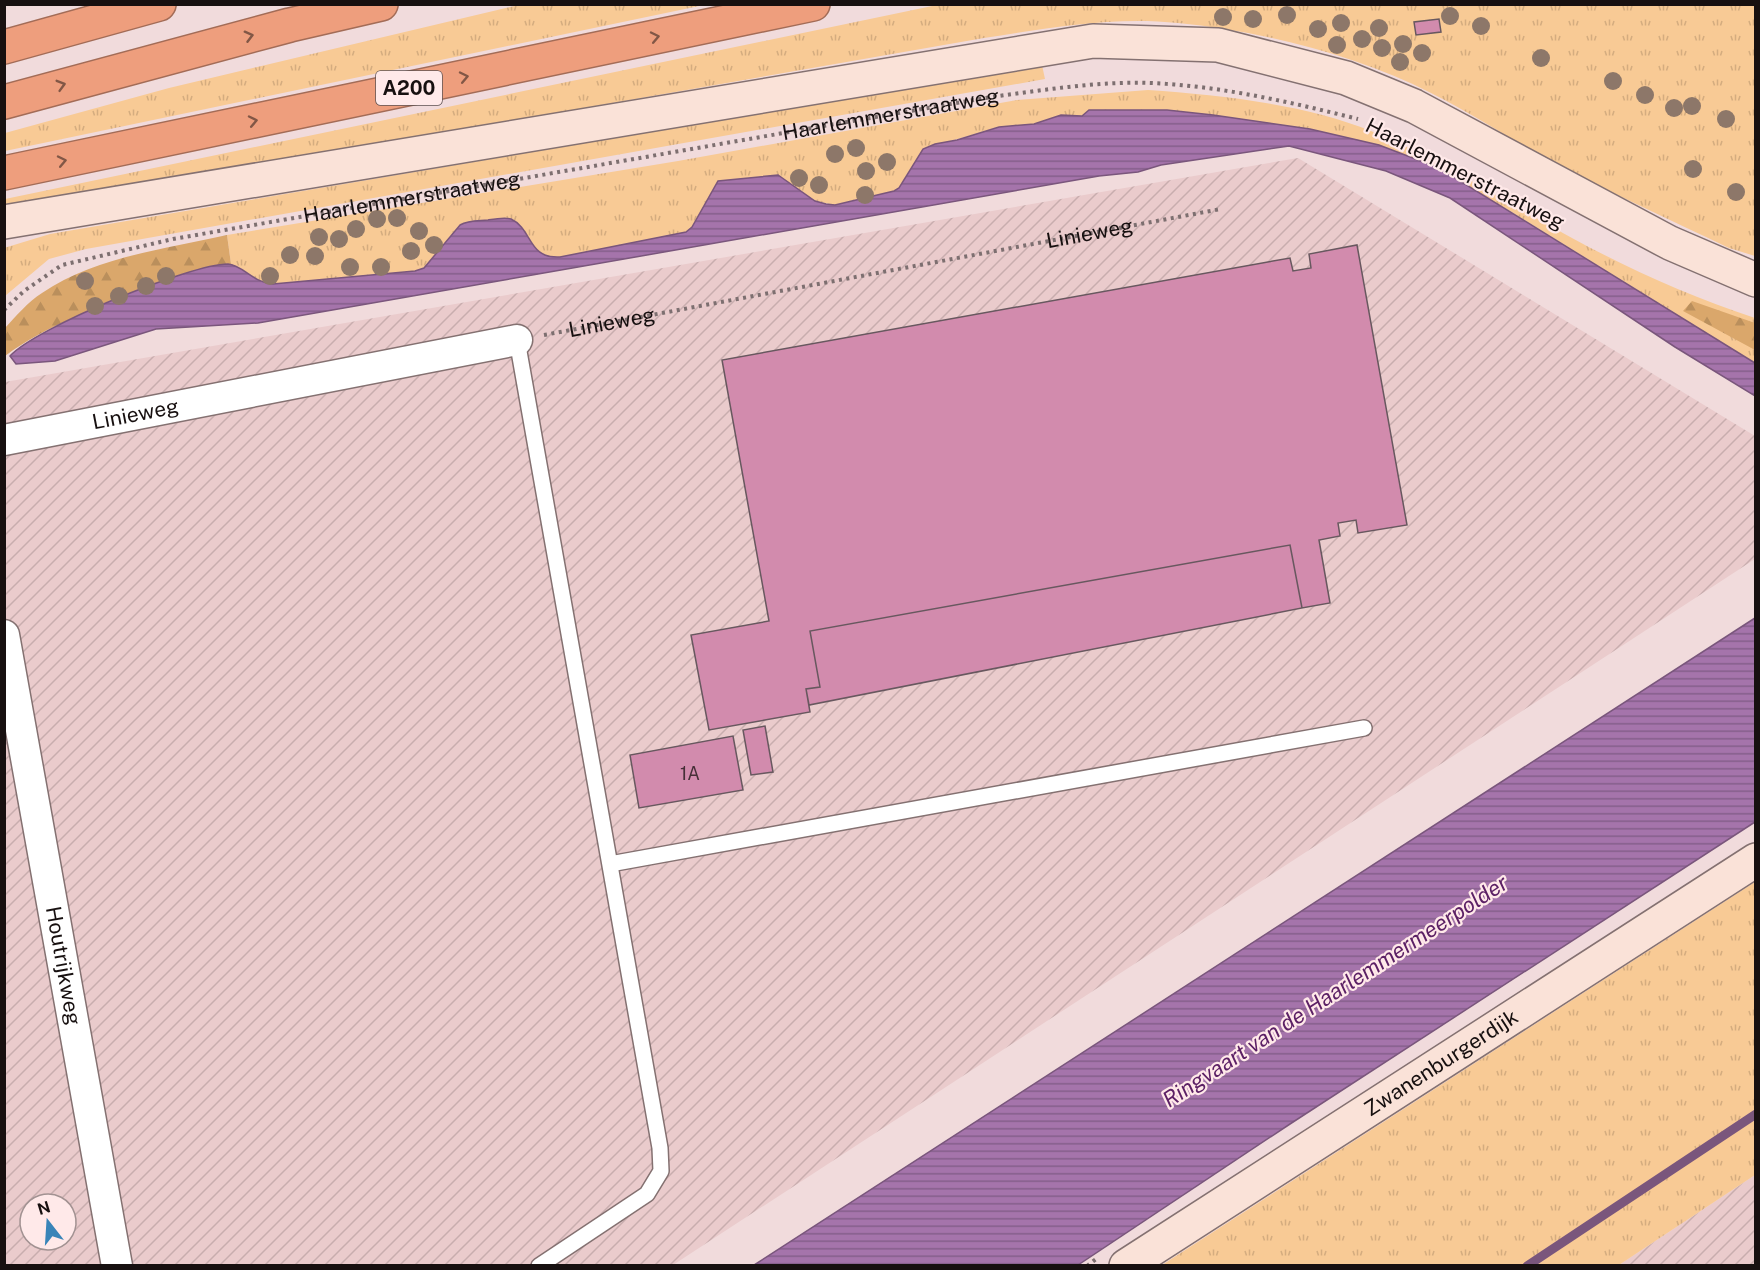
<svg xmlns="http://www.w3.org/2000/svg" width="1760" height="1270" font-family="'Public Sans',sans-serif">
<defs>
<pattern id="industrial-furrows" width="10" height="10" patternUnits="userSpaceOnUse" patternTransform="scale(1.5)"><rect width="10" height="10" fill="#eacbcc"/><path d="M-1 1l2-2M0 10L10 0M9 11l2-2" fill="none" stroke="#c8adae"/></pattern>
<pattern id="grass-tufts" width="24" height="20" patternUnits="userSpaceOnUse" patternTransform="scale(1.5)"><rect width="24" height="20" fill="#f8ca95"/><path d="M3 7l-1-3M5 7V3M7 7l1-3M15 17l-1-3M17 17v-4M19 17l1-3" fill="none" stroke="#d4ac7f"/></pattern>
<pattern id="forest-firs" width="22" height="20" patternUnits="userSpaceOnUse" patternTransform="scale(1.5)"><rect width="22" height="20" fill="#daa76b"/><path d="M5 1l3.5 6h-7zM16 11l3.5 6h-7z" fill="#ba8f5c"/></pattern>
<pattern id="water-rules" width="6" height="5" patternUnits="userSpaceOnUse" patternTransform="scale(1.5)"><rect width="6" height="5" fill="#a574ab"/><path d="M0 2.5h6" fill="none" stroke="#855e8a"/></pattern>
</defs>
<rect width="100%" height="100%" fill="#f1dbdc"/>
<path fill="url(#industrial-furrows)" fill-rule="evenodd" d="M1298,158l457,278v123l-1082,706 -668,1v-884zM30,1204h36v36h-36z
M1755,1175v90h-136z"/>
<path fill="url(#grass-tufts)" d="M523,4l181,1 -699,146v-18l164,-45z
M937,5h818v251l-26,-8c-58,-28 -118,-55 -176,-85 -41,-23 -80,-49 -122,-70 -74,-38 -170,-62 -253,-70 -65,-7 -130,5 -194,15l-979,171v-10z
M1042,65l3,14 -959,170 -37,10 -44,37 -1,-48 46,-14z
M1148,90c72,5 157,14 223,41 71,29 134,71 201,107 59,32 120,59 183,80v45l-245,-152 -131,-66 -69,-16 -97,-14 -124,-5 -7,6 -21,-1 -27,9 -35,3 -76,22 -24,39 -5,3 -59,14 -20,-4 -37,-26 -60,6 -26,46 -6,5 -126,25c-33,2 -27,-28 -49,-38 -6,-2 -17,0 -23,1 -10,1 -19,0 -28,5l-36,43 -9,3 -142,13 -18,-4 -24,-16 -4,-29 451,-74 339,-61z
M1755,882v293l-136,90h-457z"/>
<path fill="url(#forest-firs)" d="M227,235l4,29c-30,2 -56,14 -84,25 -49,18 -100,36 -142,67v-28c11,-12 23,-26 37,-35 52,-36 124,-44 185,-58z
M1692,301l63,22v27l-72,-39z"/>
<path fill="url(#water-rules)" stroke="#7a567c" stroke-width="1.5" d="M1089,110h78l46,5 97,14 69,16 60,23 316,195v33l-80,-49 -225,-149 -64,-27 -97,-25 -128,19 -23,7 -39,4 -841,147 -102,6 -101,32 -39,3 -6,-8c25,-28 180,-92 218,-92 15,1 25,19 45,20l142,-13 9,-3 36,-43c9,-5 18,-4 28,-5 6,-1 17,-3 23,-1 22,10 16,40 49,38l126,-25 6,-5 26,-46 60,-6 37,26 11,3 9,1 59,-14 5,-3 24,-39 12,-5 22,-4 42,-13 35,-3 27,-9 21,1z
M1755,618v204l-465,302 -212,141h-324z"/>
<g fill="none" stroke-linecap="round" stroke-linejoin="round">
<path stroke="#7a567c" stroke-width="9" d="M1527,1266l229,-152"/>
</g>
<path fill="#d28bad" stroke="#68585f" stroke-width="1.5" d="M1439,19l2,13 -25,3 -2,-13z
M1357,245l50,280 -49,8 -2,-13 -18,3 2,13 -21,4 11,63 -28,5 -12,-63 -480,86 10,56 -14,2 4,23 -101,18 -18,-95 78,-14 -47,-261 568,-102 3,13 18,-3 -2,-14z
M1290,545l12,63 -493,97 -3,-16 14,-2 -10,-56z
M765,726l8,46 -22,3 -8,-45z
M733,736l10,54 -104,18 -9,-53z"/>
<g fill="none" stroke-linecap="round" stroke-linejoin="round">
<g stroke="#847171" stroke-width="18">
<path id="lane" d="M517,340l143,808 1,23 -14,23 -108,72
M610,864l754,-136"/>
</g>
<g stroke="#847171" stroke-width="33">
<g id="street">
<path id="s3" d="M4,440l513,-100"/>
<path id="s4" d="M4,635l113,631"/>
</g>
</g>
<g stroke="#847171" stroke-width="36">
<g id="secondary">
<path d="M4,222l1089,-181 125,4 128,33 68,28 256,137 86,37"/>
<path id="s5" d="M1126,1266l630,-406"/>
</g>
</g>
<g stroke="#a36c57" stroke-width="36">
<path id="highway" d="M4,47l155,-43
M4,102l286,-77 91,-21
M4,173l809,-169"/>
</g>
<g stroke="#7d6f70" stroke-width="4" stroke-dasharray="3 4.5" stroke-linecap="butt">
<path id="s1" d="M4,310l20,-19 38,-26 111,-26 818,-142c53,-7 107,-16 160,-14 70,3 139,19 207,36"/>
<path id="s2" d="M544,335l677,-126"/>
<path d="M1087,1266l9,-7"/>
</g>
<use href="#lane" stroke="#fff" stroke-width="15"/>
<use href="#street" stroke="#fff" stroke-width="30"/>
<use href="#secondary" stroke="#fae2d8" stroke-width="33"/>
<use href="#highway" stroke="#ee9e7d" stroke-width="33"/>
</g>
<g fill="#8d7769">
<circle cx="1287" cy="15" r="9"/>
<circle cx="1450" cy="16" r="9"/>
<circle cx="1223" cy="17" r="9"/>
<circle cx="1253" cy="19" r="9"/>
<circle cx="1341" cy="23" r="9"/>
<circle cx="1481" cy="26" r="9"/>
<circle cx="1379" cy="28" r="9"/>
<circle cx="1318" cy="29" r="9"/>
<circle cx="1362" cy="39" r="9"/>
<circle cx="1403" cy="44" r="9"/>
<circle cx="1337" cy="45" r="9"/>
<circle cx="1382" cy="48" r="9"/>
<circle cx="1422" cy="53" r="9"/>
<circle cx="1541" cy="58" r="9"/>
<circle cx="1400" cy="62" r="9"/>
<circle cx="1613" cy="81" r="9"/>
<circle cx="1645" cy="95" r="9"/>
<circle cx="1692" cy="106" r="9"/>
<circle cx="1674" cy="108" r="9"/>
<circle cx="1726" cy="119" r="9"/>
<circle cx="856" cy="148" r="9"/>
<circle cx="835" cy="154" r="9"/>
<circle cx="887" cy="162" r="9"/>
<circle cx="1693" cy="169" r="9"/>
<circle cx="866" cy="171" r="9"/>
<circle cx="799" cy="178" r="9"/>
<circle cx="819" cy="185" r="9"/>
<circle cx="1736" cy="192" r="9"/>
<circle cx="865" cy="195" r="9"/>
<circle cx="397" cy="218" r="9"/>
<circle cx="377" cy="219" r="9"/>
<circle cx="356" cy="229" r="9"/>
<circle cx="419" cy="231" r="9"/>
<circle cx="319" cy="237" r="9"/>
<circle cx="339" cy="239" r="9"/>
<circle cx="434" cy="245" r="9"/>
<circle cx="411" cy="251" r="9"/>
<circle cx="290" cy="255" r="9"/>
<circle cx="315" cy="256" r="9"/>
<circle cx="350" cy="267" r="9"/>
<circle cx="381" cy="267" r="9"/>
<circle cx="166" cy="276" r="9"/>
<circle cx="270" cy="276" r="9"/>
<circle cx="85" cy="281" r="9"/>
<circle cx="146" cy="286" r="9"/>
<circle cx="119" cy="296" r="9"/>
<circle cx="95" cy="306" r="9"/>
</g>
<defs><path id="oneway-chevron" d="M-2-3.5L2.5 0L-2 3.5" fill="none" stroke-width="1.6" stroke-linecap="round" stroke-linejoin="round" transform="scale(1.5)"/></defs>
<g stroke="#825746">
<use href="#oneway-chevron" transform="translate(249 36) rotate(-15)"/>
<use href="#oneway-chevron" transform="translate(655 37) rotate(-12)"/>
<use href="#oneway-chevron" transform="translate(464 77) rotate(-12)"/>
<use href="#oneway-chevron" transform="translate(61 85) rotate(-16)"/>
<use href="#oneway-chevron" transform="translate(253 121) rotate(-12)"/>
<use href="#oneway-chevron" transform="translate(62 161) rotate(-12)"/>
</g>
<g text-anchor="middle" stroke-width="4.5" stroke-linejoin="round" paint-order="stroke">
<g font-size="18" fill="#462f37">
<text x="690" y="780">1A</text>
</g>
<rect fill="#ffe9e9" stroke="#5d5151" stroke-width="1.5" x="376" y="71" width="66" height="34" rx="4.5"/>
<g font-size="20" font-weight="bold" fill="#171010">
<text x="409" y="95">A200</text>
</g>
<g font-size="21" fill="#171010" stroke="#ffe9e9">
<text dy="7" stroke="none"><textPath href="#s1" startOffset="916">Haarlemmerstraatweg</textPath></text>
<text transform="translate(1465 174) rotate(27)" y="7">Haarlemmerstraatweg</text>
<text dy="7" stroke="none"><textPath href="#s1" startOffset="430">Haarlemmerstraatweg</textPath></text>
<text dy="7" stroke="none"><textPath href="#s2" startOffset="555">Linieweg</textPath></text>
<text dy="7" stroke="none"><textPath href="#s2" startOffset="69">Linieweg</textPath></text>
<text dy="7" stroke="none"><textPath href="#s3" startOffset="134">Linieweg</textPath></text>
<text dy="7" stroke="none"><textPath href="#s4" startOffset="336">Houtrijkweg</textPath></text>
<text dy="7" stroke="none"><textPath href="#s5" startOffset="375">Zwanenburgerdijk</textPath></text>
</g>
<g font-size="22" font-style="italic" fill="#5c2065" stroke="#ffe9e9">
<text transform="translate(1335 991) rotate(-33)" y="8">Ringvaart van de Haarlemmermeerpolder</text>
</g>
</g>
<rect width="1760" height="1270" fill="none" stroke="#171010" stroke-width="12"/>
<g transform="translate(48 1222) rotate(343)"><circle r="28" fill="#ffe9e9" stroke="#a29292" stroke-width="1.5"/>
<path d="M0-4.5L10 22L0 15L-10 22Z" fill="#3984b8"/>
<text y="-9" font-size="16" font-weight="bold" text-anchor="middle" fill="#171010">N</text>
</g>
</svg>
